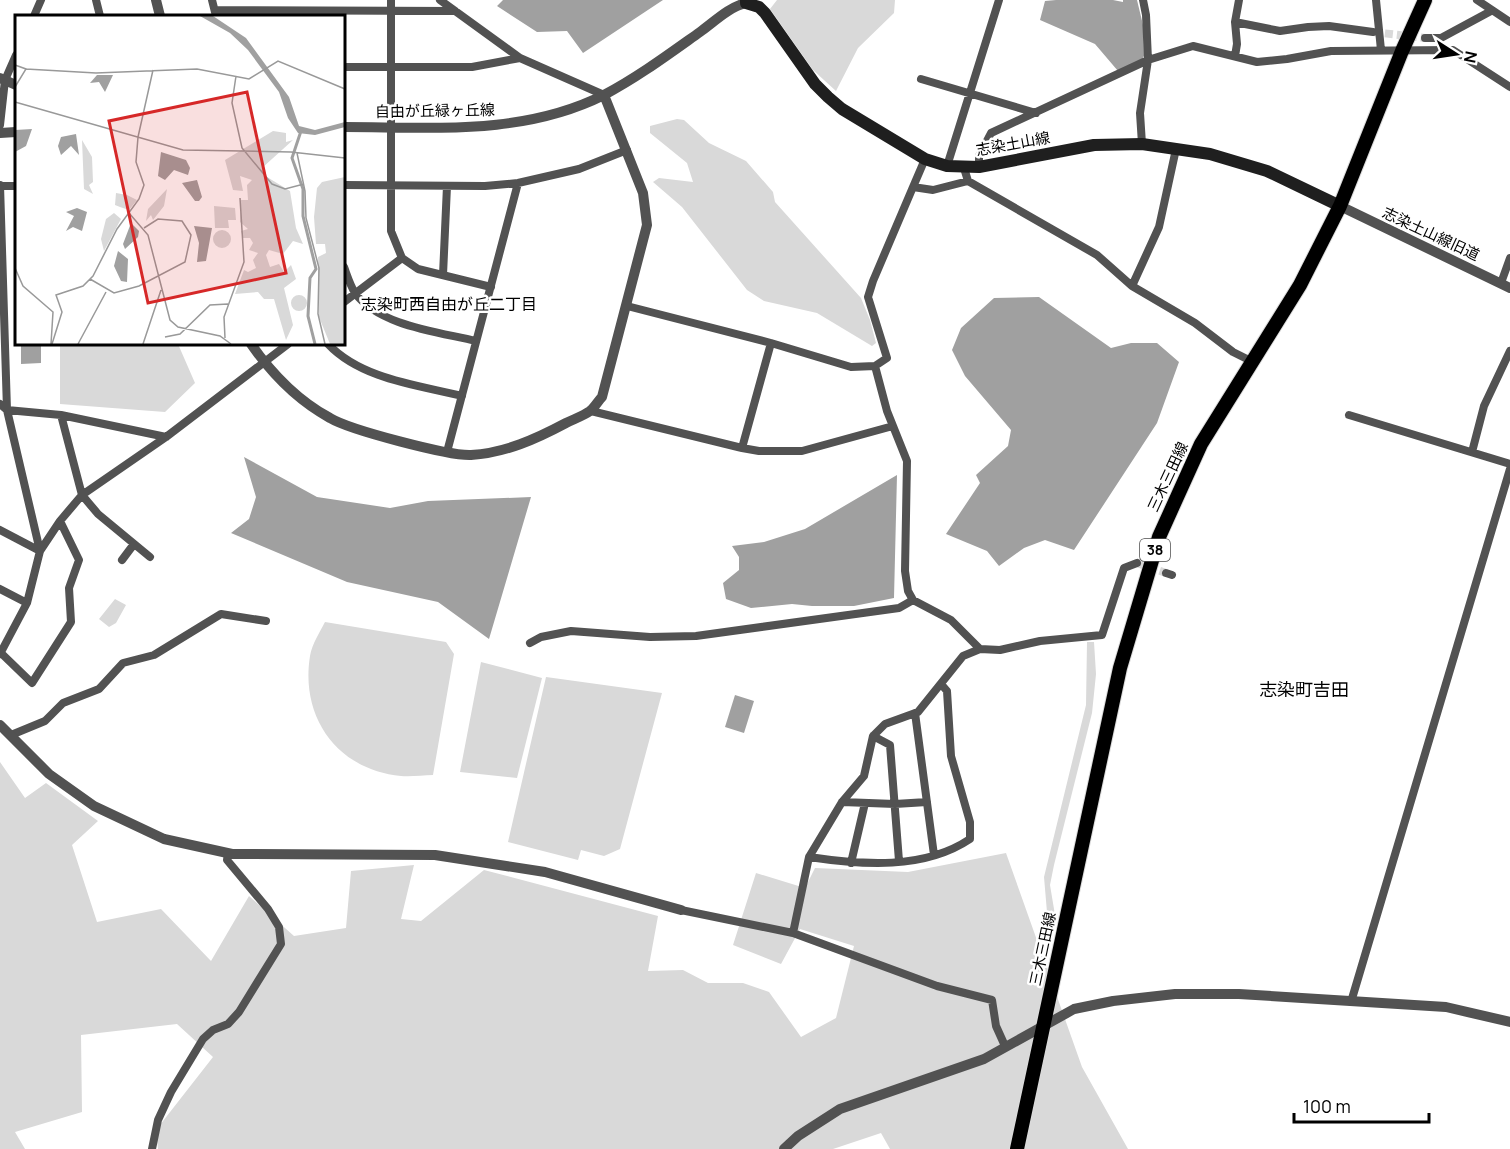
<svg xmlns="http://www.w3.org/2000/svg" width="1510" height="1149" font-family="Manrope,'Noto Sans JP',sans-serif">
<rect width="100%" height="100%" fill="#fff"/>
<path fill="#d9d9d9" d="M777,0h118l-1,13 -36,35 -22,43 -23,-21 -43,-61z
M677,119l7,1 25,23 37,18 27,31 2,10 86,96 9,22 6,23 -4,3 -55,-33 -53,-12 -17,-11 -65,-83 -29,-25 6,-4 34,4 -6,-19 -37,-30v-7z
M60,344h118l17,39 -30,29 -105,-8z
M115,599l11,6 -10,18 -7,4 -10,-8z
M325,622l121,20 8,12 -21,121c-10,0 -22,2 -32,1 -63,-6 -101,-58 -91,-120 2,-12 10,-24 15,-34z
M1087,642h7l2,32 -4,39 -38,152 -4,20 5,30 -7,9 -4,-47 42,-172z
M481,662l61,16 -25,100 -57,-6z
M546,677l116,16 -42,156 -16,7 -23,-6 -3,10 -70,-18z
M0,762l25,36 21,-15 52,38 -26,24 25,77 64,-13 50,52 38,-65 45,40 52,-8 5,-57 63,-6 -13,54 20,2 63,-51 174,46 -10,55 35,-1 25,13h35l26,9 32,45 35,-19 18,-72 -54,-17 -19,35 -48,-19 23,-72 49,15 10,-20 93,4 98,-19 76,214 46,82h-238l-9,-16 -48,16h-675l-2,-19 57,-73 -36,-33 -96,11 1,77 -67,20 10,17h-25z"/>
<path fill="#a0a0a0" d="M503,0h160l-80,53 -16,-22 -30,1 -40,-26z
M1056,0h57l10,2v-2h14l6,25 1,31 -2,3 -24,12 -23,-27 -55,-24 5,-19z
M1039,297l72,51 20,-5h26l22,19 -22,61 -83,127 -29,-10 -21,8 -25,18 -12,-15 -41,-17 34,-51 -4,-8 32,-29 3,-16 -46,-54 -13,-26 9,-22 33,-30z
M21,344h20v19l-20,1z
M244,457l73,40 73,11 38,-7 103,-4 -42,142 -51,-37 -91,-20 -116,-49 18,-14 7,-22z
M897,475l-3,123 -40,8h-42l-20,-2 -41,4 -25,-9 -3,-16 16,-13v-13l-7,-11 32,-4 41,-13z
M735,695l19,6 -10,32 -19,-6z"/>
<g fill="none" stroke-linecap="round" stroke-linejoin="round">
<path stroke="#d9d9d9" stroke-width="8" stroke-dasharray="8 4" stroke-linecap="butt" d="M1373,32l52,6
M1137,563l29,10"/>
<g stroke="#dbdbdb" stroke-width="16">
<path id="primary" d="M1017,1149l103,-481 39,-131 42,-93 99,-159 40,-79 62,-155 23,-51"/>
</g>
<path stroke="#525252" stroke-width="8" d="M96,0l4,16
M212,0l4,16
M391,0v231l11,27 16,11 73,18
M440,0l80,58 84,37
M1376,0l5,50
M1477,0l33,22
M215,10l240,1
M34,16l7,-16
M1235,22l45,9 28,-4 21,-1 44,6
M1425,38h16l50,-27
M1235,56l2,-12 -2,-22 4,-22
M344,67h128l48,-9
M921,79l115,34
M0,125l5,-45 11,-25
M1142,144l-2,-31 8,-53 -2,-45 -3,-15
M947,166l52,-166
M979,167v-11l12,-23 157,-73 45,-14 64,16 30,-3 44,-8 122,-1 57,37
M968,181l129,74 35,31 63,37 38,29 20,10
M0,185l7,225 33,141
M344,185l141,1 33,-3 61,-14 48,-19
M0,186h16
M913,187l12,-28
M344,267c3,8 6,18 11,26 24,33 84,39 121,48
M443,275l4,-89
M1501,283l9,-25
M1132,286l27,-59 17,-78
M344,302l58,-44
M771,343l80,24 24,-1 12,-8 -19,-61 5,-16 40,-94 20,3 35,-9 -4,-13
M328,344c33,35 89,41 134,52
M875,366l12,45 20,50 -2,110 3,20 5,9 38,20 29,29
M0,404l7,6 54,5 105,22
M591,411l151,37 29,-105 -144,-37
M61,415l21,80 16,19 52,43
M1349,415l161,49
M742,448l17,3h43l91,-25
M447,452l71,-269
M1472,452l12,-46 26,-55
M0,530l40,21
M122,560l12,-16
M1166,573l6,2
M0,589l27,14
M530,643l11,-6 30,-6 79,6 46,-1 203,-28 14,-8
M0,652l32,31 39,-61 -2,-34 10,-28 -19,-39
M0,654l27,-51 13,-52 20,-30 22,-26 84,-58 122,-93
M915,713l19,142
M11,735l34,-14 18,-18 36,-14 24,-26 31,-8 67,-41 45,7
M873,736l17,9 9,116
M842,802l53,2 32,-2
M809,857c53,8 115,13 161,-18v-17l-19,-66 -4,-65 -6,-7
M851,863l14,-60
M681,910l112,23 144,53 55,14 4,26 9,20
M793,933l16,-76 33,-55 22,-26 9,-40 12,-12 33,-12 45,-56 17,-7 20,1 40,-9 62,-6 22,-67 13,-5
M1351,1002l159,-533
M152,1149l6,-29 13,-28 32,-53 10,-9 15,-6 11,-12 42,-68 -2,-17 -11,-18 -41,-49 1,-7"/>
<path stroke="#525252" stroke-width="10" d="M156,0l4,16
M0,78l16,7
M344,127c89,0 178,9 260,-32 34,-18 65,-41 96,-63 14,-10 29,-25 46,-29
M0,133l16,-1
M1340,206l170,82
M251,344c21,30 46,56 79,74 20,12 119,38 141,37 34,-2 65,-16 95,-32 8,-4 17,-7 24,-12 5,-4 8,-10 12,-14l45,-172 -4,-32 -39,-98
M0,725l49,49 45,32 70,33 68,15 203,1 110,17 136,38
M784,1149l14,-13 42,-27 144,-50 90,-50 39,-8 62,-7h64l207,13 64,15"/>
<path stroke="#1f1f1f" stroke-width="12" d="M746,0v3l13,4 6,6 50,71 13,13 14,12 83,50 22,7 32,1 115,-22 48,-1 68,10 57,17 73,35"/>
<use href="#primary" stroke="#000" stroke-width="14"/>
</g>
<g text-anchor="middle" stroke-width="5" stroke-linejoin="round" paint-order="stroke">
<rect fill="#fff" stroke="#4c4c4c" stroke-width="1.5" x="1140" y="539" width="30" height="22" rx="4.5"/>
<g font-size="14" font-weight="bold" fill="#000">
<text x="1155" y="555">38</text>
</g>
<g font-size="15" fill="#000" stroke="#fff">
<text transform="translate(435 111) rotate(-1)" y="5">自由が丘緑ヶ丘線</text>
<text transform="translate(1013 144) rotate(-10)" y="5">志染土山線</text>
<text transform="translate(1431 234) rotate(25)" y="5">志染土山線旧道</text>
<text transform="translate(1168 477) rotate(-65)" y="5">三木三田線</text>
<text transform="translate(1043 949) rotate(-78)" y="5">三木三田線</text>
</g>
<g font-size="16" fill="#000" stroke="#fff">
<text x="449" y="310">志染町西自由が丘二丁目</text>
</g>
<g font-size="18" fill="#000" stroke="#fff">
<text x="1304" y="696">志染町吉田</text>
</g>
</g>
<g transform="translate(15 15)">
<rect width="330" height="330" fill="#fff"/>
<path d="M258,116l13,2v9l7,-2 -31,28 5,9 23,14 6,37 7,16 -10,-3 -10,13 -14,-4 -3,5 4,12 9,-3 5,8 7,-7 5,14 -12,9 9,37 -7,15 -12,-41h-10l-6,-7 -23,2 9,-24 4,2 8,-4 -3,-8 5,-7 -9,-3 4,-7 -3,-5h-7l-2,-7 7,-2 -8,-7 1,-22h7l-1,-15 5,-5 -12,-4 3,15 -10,-1 -8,-30zM67,125l10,17 1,25 -4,3 4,9 -9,-5zM330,162v167h-15l-11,-27 -1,-60 8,-4 -1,-9h-9l-2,-27 3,-29 5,-6zM152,174l-3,17 -11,14 -2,-5 -5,6 2,-12zM101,178l11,2 10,5 -8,10 -9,-3 -5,-2zM199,191l21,2 1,12h-8l1,8h-14zM99,198l7,6 -17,32 -3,-12 5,-20zM198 224a9 9 0 1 1 18 0a9 9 0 1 1-18 0ZM276 288a8 8 0 1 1 16 0a8 8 0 1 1-16 0Z" fill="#d9d9d9"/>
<path d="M185,1h13l33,22 43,59 10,29 16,4 30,-8v5l-30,8 -17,-2 -10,-15 -9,-26 -31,-42 -18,-17zM82,60h16l-8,17 -6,-10 -9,1zM17,114l-6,17 -11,6v-22zM61,119l3,21 -8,-9 -10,9 -3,-9 3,-9zM146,137l25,8 4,8 -2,7 -14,-5 -9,10 -7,-4zM182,165l5,17 -3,4h-4l-13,-18zM62,193l10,4 -5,19 -9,-4 -7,4 8,-15 -8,-4zM116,208l8,8 -1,6 -13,12 -2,-5zM179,211l18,2 -6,33 -9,1 2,-19zM103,236l10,8 -1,23 -6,-1 -7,-15z" fill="#a0a0a0"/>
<path fill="none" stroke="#a0a0a0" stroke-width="3" d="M286,116l-9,27 11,31v27l13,53 -6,9 -2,38 7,28"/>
<path fill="none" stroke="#999" stroke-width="1.5" d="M0,50l11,4 -11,18M11,54l70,4 101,-4 52,10 29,-18 67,28M221,61l-4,27 10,45 30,36 13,5 19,-5M0,87l168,48 108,2 54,6M123,122l15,-67M282,138l8,38 1,27 13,50 -1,46 7,30M114,198l19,22 22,85 8,7 42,9 11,8M0,253l8,18 30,26 -2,32M75,264l24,14 25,-7 46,-24 6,-27 -9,-14 -24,-2 -14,9M150,322l15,-3 30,-29 18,-1M210,323l-1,-21 20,-55 -4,-64M37,329l10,-32 -6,-17 27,-9 10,-10 24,-47 22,-30 5,-14 -8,-23 2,-25M63,329l28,-52M128,329l18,-54"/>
<path fill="#d62828" fill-opacity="0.15" stroke="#d62828" stroke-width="3" d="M232,77l39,181 -138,30 -39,-182z"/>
<rect width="330" height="330" fill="none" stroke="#000" stroke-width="3"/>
</g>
<g transform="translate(1456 54) rotate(102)" stroke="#ffffff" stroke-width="4.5" paint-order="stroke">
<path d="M0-4.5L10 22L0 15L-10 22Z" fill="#000000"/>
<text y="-9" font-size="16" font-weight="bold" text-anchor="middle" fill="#000000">N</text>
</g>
<path d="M1294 1113v9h135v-9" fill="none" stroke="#000000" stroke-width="3"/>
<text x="1303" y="1113" font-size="18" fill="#000000" stroke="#ffffff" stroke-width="4.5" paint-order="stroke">100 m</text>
</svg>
